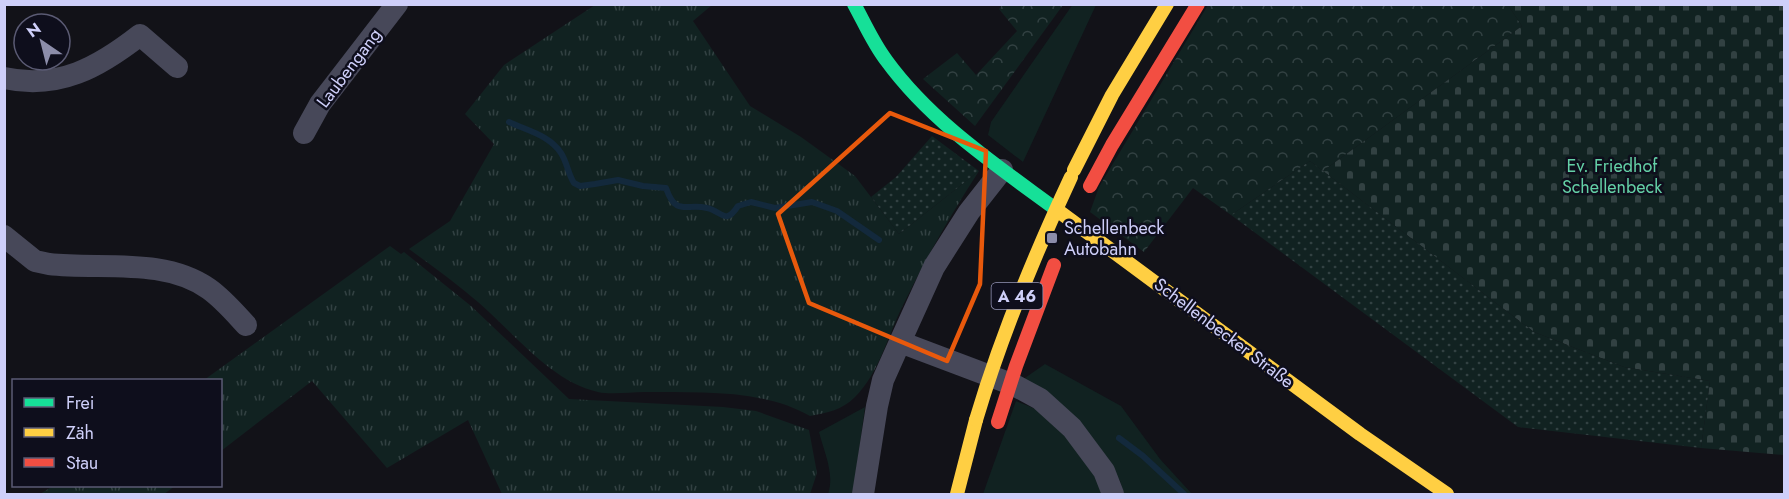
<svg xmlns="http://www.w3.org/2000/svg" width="1789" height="499" font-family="Jost,sans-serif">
<defs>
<pattern id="forest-crowns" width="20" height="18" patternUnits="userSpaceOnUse" patternTransform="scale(1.5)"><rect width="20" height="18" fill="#112221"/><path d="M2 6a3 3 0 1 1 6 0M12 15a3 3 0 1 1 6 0" fill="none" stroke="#324142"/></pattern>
<pattern id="cemetery-stones" width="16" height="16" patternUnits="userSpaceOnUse" patternTransform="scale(1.5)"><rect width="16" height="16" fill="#112221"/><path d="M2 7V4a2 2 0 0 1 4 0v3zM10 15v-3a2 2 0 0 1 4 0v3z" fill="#324142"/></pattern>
<pattern id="park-tufts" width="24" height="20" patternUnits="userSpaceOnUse" patternTransform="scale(1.5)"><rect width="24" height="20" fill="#112221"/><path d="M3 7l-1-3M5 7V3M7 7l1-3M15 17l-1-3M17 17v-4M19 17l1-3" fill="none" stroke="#324142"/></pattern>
<pattern id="garden-dots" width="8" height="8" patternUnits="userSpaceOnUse" patternTransform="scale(1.5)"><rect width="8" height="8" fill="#112221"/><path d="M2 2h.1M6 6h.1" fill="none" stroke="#324142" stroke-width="1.8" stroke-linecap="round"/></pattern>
</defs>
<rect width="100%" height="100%" fill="#121218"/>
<path fill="#112221" d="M1073,4l23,1 -73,157 -35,-27 3,-13z
M1045,364l76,42 39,53 32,35h-68l-4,-13 -15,-24 -83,-77z
M1016,401c9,4 22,8 30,14 22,18 48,53 57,79h-120z
M865,407l-12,87h-25c7,-20 -4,-42 -9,-62z"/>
<path fill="url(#forest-crowns)" d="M1002,5h61l-88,121 -52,-47 34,-26 19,22 41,-44 -18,-22z
M1208,5h300l14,21 -199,145 -13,-10 -79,54 -38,-27 -49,64 -54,-40 9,-25z"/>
<path fill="url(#cemetery-stones)" d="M1508,5h276v450l-83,-7 9,-67 -86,-14 -90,-35 -211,-161 199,-145z"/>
<path fill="url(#park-tufts)" d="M595,5h117l-19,16 57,85 51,31 54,39 44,58 80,-63c-28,43 -53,87 -75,132 -16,31 -24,69 -49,94 -13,13 -28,16 -45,19 -49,-28 -112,-23 -166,-24 -15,0 -32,3 -46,0 -47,-10 -85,-60 -120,-90 -22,-19 -46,-36 -69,-53l41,-28 44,-77 -29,-30 39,-49z
M390,246l11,8 3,-2 67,54 98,93 154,8 33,4 53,19 8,43 -7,21h-308l-34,-74 -81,48 -75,-87 -91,70 -1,-71h-16z
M53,486h122l-11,8h-124z"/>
<path fill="url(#garden-dots)" d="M932,136l47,35 -80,63 -28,-37 25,-20z
M1310,161l224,171 90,35 86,14 -9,67 -183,-21 -287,-212z"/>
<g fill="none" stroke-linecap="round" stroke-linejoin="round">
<path stroke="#13293c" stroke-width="6" d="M509,122c19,9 40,13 52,31 6,9 7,21 13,30l6,3 15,-2 23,-4 25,6 23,2c10,29 20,15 41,20 15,3 18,18 31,-2l13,-4 24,6 37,-6 25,9 42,29
M1119,438l24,18 41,38"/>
<path stroke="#474859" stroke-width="22" d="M4,78c55,12 95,-11 136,-43l37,32
M304,133l16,-29 77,-100
M4,236l31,25 14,3c51,6 115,-7 160,25 14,10 25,23 37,36
M900,342l114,43 26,14 32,29 32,43 9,23
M863,494l14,-88 6,-26 17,-38 34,-75 35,-55 33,-42"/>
<path stroke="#16e098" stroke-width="14" d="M854,4c10,18 19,39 32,56 45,62 110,105 171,150"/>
<path stroke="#ffcf43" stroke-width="14" d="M1074,170l38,-75 55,-91
M1057,210l303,224 87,60
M957,494l19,-74"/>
<path stroke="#f24e42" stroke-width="14" d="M1090,186l22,-41 86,-141"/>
<path stroke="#ffcf43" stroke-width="14" d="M976,420c25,-84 58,-164 95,-243"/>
<path stroke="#f24e42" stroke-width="14" d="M998,422l18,-56 38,-101"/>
</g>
<path fill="none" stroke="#e8590c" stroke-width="4.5" stroke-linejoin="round" d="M890,113l96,38 -6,133 -33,77 -138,-58 -31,-89z"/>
<rect fill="#8c8daa" stroke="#0e0e1c" stroke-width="2" x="1046" y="232" width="12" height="12" rx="3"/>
<g text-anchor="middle" stroke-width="5" stroke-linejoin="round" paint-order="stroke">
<rect fill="#0e0e1c" stroke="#9495b7" stroke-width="1.5" x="991.5" y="283" width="51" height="26" rx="4.5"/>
<g font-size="16" font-weight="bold" fill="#cecff9">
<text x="1017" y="302">A 46</text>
</g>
<g font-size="18" fill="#cecff9" stroke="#0e0e1c">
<text transform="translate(349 68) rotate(-53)" y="6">Laubengang</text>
<text transform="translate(1224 333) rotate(37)" y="6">Schellenbecker Straße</text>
</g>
<g font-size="18" fill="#64d0a6" stroke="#0e0e1c">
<text x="1612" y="172">Ev. Friedhof<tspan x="1612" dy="21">Schellenbeck</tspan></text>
</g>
<g font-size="18" fill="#cecff9" stroke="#0e0e1c" text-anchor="start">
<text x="1064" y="234">Schellenbeck<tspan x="1064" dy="21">Autobahn</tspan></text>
</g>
</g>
<rect width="1789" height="499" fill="none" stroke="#cecff9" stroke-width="12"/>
<rect x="12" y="379" width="210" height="108" fill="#0e0e1c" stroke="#5b5b74" stroke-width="1.5"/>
<rect x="24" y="398" width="30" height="9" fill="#16e098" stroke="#5b5b74" stroke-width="1.5"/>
<text x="66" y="409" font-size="18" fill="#cecff9">Frei</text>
<rect x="24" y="428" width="30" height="9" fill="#ffcf43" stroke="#5b5b74" stroke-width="1.5"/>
<text x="66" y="439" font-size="18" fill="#cecff9">Zäh</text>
<rect x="24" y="458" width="30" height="9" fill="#f24e42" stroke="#5b5b74" stroke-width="1.5"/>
<text x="66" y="469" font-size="18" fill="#cecff9">Stau</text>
<g transform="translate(42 42) rotate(325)"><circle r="28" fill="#0e0e1c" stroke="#5b5b74" stroke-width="1.5"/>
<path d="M0-4.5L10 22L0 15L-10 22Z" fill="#8c8daa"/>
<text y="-9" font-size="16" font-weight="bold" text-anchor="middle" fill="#cecff9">N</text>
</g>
</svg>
